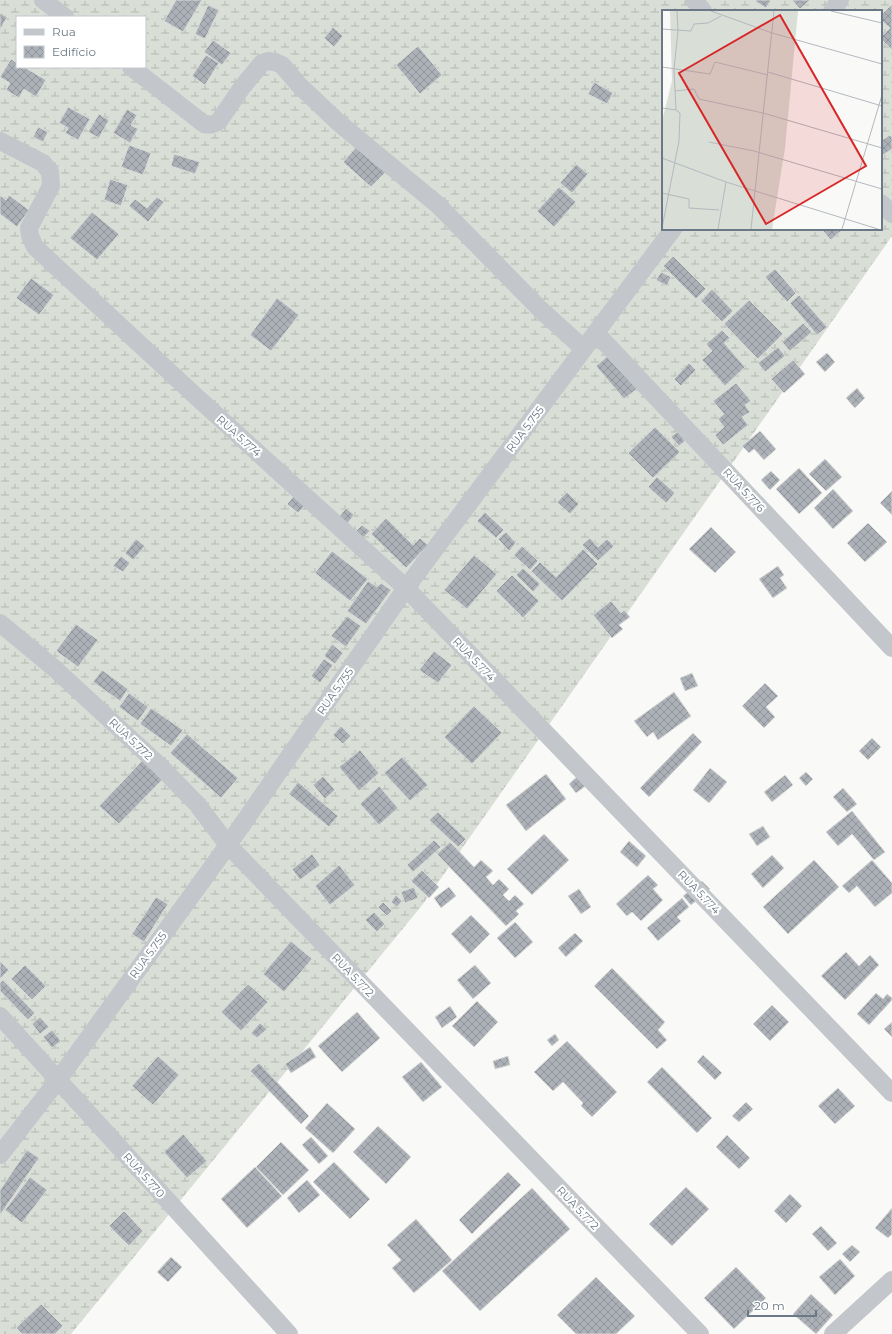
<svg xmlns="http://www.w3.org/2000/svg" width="892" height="1334" font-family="Montserrat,sans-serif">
<defs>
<pattern id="wetland-marsh" width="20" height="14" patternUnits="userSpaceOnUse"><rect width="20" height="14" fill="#d9ded6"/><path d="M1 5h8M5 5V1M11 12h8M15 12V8" fill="none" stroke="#b4b9b3"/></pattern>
<pattern id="building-cross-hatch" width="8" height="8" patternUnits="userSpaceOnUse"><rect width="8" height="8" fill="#abb1b7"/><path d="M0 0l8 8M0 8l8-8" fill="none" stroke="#8f959a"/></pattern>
</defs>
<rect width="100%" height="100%" fill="#f9f9f7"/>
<path fill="url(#wetland-marsh)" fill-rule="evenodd" d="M0,0h892v236l-469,668 -352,430h-71zM663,11h218v218h-218zM17,17h128v50h-128z"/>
<path fill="url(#building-cross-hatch)" stroke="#dbdbd9" d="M176,0h26l-19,32 -19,-11z
M756,0h15l-5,8 -11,-7z
M792,0h18l-10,9z
M892,4v46l-11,-11v-2l9,-9 -9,-8v-5z
M208,5l11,5 -14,29 -10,-5z
M0,13l7,4 -7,13z
M333,27l10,9 -9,11 -10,-9z
M213,40l18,13 -9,12 -18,-13z
M418,46l24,29 -22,19 -24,-29z
M206,55l13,8 -14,22 -13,-9z
M11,59l6,4v4h7l22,13 -10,17 -12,-8 -5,9 -13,-8 4,-7 -10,-6z
M594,82l19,11 -6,11 -19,-10z
M68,107l22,12 -12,21 -13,-7 3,-5 -9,-5z
M127,109l10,6 -6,10 7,4 -8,14 -17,-10z
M99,114l10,6 -10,18 -11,-6z
M38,127l10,5 -5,10 -10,-5z
M890,135l2,2v12l-9,6 -2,-3v-11z
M359,144l29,26 -17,17 -28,-25z
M129,145l22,8 -8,22 -22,-8z
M174,154l26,8 -5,12 -24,-8z
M576,164l12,10 -16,19 -12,-10z
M110,179l18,6 -7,21 -17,-6z
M559,187l17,15 -22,25 -17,-16z
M0,195l6,5 3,-5 20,15 -12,17 -17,-13z
M157,197l7,5 -16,20 -19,-16 6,-7 12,9z
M92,212l27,22 -22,26 -27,-22z
M824,229h17l1,1 -11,10 -8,-9z
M673,256l33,33 -10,10 -33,-33z
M775,269l21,24 -9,9 -22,-25z
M661,272l10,5 -4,9 -11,-6z
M31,278l23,17 -15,20 -23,-17z
M712,289l21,22 -11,11 -21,-21z
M799,295l28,32 -10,8 -27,-32z
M277,298l22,17 -28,36 -21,-16z
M749,300l34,34 -25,25 -34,-35z
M803,323l9,9 -22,19 -8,-9z
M722,330l8,8 -6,5 21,24 -20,19 -23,-26 10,-9 -6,-7z
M778,347l7,9 -20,16 -7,-9z
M827,353l8,9 -10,10 -9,-10z
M609,355l29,33 -14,11 -28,-33z
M793,360l12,14 -21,19 -13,-14z
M689,363l7,7 -15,16 -7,-7z
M736,383l15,18 -6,4 5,7 -8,5 6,8 -25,20 -8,-10 9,-8 -6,-8 6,-5 -11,-13z
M857,388l8,10 -10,10 -9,-10z
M655,427l25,25 -27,26 -25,-25z
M678,431l7,10 -6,5 -8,-9z
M760,431l16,18 -12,11 -10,-11 -5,4 -7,-7z
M825,459l17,18 -16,14 -17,-17z
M799,468l23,25 -23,21 -23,-25z
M771,471l9,9 -10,10 -9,-10z
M657,477l18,16 -9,10 -18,-16z
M833,489l20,22 -20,18 -19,-21z
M892,491v24l-12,-12z
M567,492l12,12 -9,10 -13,-12z
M294,496l11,10 -7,7 -11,-9z
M346,508l8,7 -7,9 -8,-7z
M485,512l19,18 -8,8 -19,-17z
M386,518l27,27 7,-7 8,7 -22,23 -35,-34z
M868,523l19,19 -22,20 -18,-19z
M362,525l8,6 -9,9 -7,-7z
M711,527l25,25 -21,21 -26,-24z
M506,532l10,11 -7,8 -11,-12z
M590,538l8,9 9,-8 7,7 -16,15 -16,-16z
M136,539l9,7 -12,14 -8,-7z
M522,546l16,15 -8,9 -16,-15z
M583,549l15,15 -36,37 -31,-30 9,-9 16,15z
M332,551l36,28 -18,22 -35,-28z
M474,555l23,19 -30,35 -23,-19z
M121,556l9,7 -7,9 -10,-6z
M778,566l6,9 -4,3 7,10 -14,10 -14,-19z
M523,568l17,16 -7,8 -17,-17z
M512,575l27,26 -16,17 -27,-27z
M368,581l9,6 4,-4 10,7 -25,34 -19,-13z
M611,601l10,12 3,-3 6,7 -11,8 4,4 -11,9 -19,-23z
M347,616l14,10 -15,21 -15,-11z
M76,624l22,16 -20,27 -22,-16z
M332,644l11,9 -8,11 -11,-8z
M434,651l18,14 -14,18 -19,-13z
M324,659l9,6 -13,18 -9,-7z
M102,670l26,19 -8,12 -27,-19z
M692,673l6,13 -13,5 -5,-13z
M765,683l13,13 -12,11 9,10 -11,11 -22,-22z
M674,692l17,24 -33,24 -5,-8 -6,5 -13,-16z
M129,693l19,14 -10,14 -19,-14z
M474,706l28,27 -30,31 -28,-27z
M151,708l32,22 -12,16 -31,-22z
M341,726l10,10 -8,8 -10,-9z
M693,733l9,9 -53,55 -9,-9z
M187,734l51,44 -17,20 -51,-45z
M872,738l9,9 -13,13 -9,-9z
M360,750l19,23 -20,18 -20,-24z
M402,757l26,28 -18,16 -26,-28z
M143,760l20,19 -44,45 -20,-18z
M710,768l17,14 -18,21 -16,-13z
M806,772l7,7 -7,7 -7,-8z
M546,774l20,25 -40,32 -20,-26z
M579,775l8,10 -11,8 -7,-9z
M785,775l8,10 -21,17 -8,-10z
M323,776l12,14 -10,9 -12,-14z
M298,782l40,34 -9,11 -40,-33z
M379,786l19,22 -19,17 -19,-21z
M843,788l14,16 -10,8 -14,-15z
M852,811l33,41 -11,8 -22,-26 -14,12 -12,-14z
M438,812l28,27 -8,8 -29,-27z
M763,826l7,11 -13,9 -8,-12z
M544,834l25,26 -37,35 -25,-26z
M434,840l7,7 -28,25 -6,-7z
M629,841l17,15 -9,11 -17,-15z
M450,842l24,25 7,-7 12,11 -7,6 7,8 6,-6 10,10 -6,6 6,6 6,-6 9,9 -8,7 3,3 -13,12 -69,-72z
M312,854l8,11 -20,15 -8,-11z
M772,855l12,13 -21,20 -12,-14z
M814,860l25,27 -51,47 -25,-27z
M872,860l20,23v10l-17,14 -18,-21 -8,7 -7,-7z
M339,865l16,20 -25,20 -15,-19z
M422,870l17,17 -10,11 -18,-17z
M648,875l10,10 -5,4 10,11 -22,21 -9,-9 -5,4 -11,-12z
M702,881l8,8 -19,16 -8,-9z
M414,887l4,11 -13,5 -4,-11z
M449,887l7,9 -15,12 -7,-10z
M579,889l12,18 -10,7 -13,-18z
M396,895l6,6 -5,6 -6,-5z
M156,897l12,7 -24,38 -12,-8z
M682,898l7,9 -12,10 4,4 -23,20 -11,-13z
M383,902l9,9 -5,5 -9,-9z
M374,912l11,12 -8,8 -12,-12z
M471,915l19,19 -20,20 -19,-20z
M515,922l18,20 -18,16 -18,-20z
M575,933l8,8 -17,16 -8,-9z
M291,941l21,18 -28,33 -21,-18z
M846,952l13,14 11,-11 9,10 -34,35 -24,-24z
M0,961l9,9 -9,9z
M25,965l21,21 -14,14 -21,-21z
M475,965l16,18 -18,16 -16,-19z
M612,968l53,54 -7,8 9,10 -10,9 -63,-63z
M3,980l32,33 -7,7 -28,-29v-8z
M248,984l20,18 -27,29 -20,-19z
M876,993l7,6 4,-5 5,4v2l-23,25 -12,-11z
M477,1001l21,21 -24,25 -22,-21z
M772,1005l17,17 -19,19 -17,-17z
M450,1006l7,11 -15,11 -7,-11z
M357,1012l23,26 -38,34 -24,-26z
M40,1017l9,10 -9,7 -8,-10z
M892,1022v15l-8,-8z
M260,1023l7,6 -10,9 -6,-5z
M52,1030l9,11 -9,7 -9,-11z
M555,1034l4,6 -7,6 -5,-6z
M567,1041l50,51 -25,25 -11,-11 2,-3 -20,-21 -10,9 -19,-19z
M310,1047l6,10 -25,16 -6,-9z
M703,1055l19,18 -7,7 -18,-18z
M158,1056l21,19 -26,30 -21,-19z
M508,1056l2,9 -15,4 -2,-8z
M421,1062l21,25 -19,15 -21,-25z
M259,1063l50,53 -8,8 -51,-53z
M662,1067l50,51 -15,15 -50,-51z
M838,1088l17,18 -20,18 -17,-18z
M746,1102l7,7 -14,13 -7,-6z
M327,1103l28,26 -22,24 -28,-25z
M378,1126l33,31 -25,27 -33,-32z
M183,1134l24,27 -20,17 -23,-26z
M727,1135l23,23 -11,11 -23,-22z
M311,1137l17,19 -9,8 -17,-19z
M281,1142l28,28 -26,25 -27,-28z
M27,1150l12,8 -39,57v-25z
M334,1162l36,37 -20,20 -37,-37z
M255,1167l27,29 -35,32 -26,-29z
M508,1172l13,13 -49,49 -13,-14z
M30,1177l17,13 -25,33 -17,-13z
M307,1180l13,15 -21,18 -12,-15z
M686,1187l23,22 -37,37 -23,-22z
M532,1188l38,41 -90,82 -38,-40z
M790,1194l12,12 -16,17 -12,-12z
M892,1208v26l-4,4 -13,-10z
M124,1211l19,20 -14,15 -20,-20z
M416,1219l36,41 -38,33 -22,-25 9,-8 -14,-15z
M821,1226l16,17 -9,8 -16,-17z
M852,1245l8,7 -10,10 -8,-8z
M171,1257l11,10 -14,15 -11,-10z
M840,1259l15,17 -20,19 -16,-18z
M736,1267l30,31 -32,31 -30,-31z
M596,1277l39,39 -19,18h-40l-19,-19z
M811,1294l22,21 -17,19 -23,-20z
M41,1304l22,22 -8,8h-33l-6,-6z"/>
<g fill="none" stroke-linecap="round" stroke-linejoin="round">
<path stroke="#c3c6ca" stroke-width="18" d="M43,0l22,17
M694,0l9,11
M832,11l8,-11
M131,67l73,57c6,1 10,1 15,-3l24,-35 19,-23 6,-2 7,1 7,3 17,20 40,38 99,82 103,105 43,39
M0,141l43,22 7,9 1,14 -22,42 1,8 5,11 166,154 205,187 486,505
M881,203l11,11
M596,333l296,315
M0,623l54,45 105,97 38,39 31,41 472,489
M0,1016l289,318
M0,1155l58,-75 170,-235 178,-257 267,-359
M833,1334l59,-54"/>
</g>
<g text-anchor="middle" stroke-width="4" stroke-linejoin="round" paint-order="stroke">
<g font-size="11" fill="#6b7886" stroke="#fff">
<text transform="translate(525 429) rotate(-53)" y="4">RUA 5.755</text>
<text transform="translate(239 436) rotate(42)" y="4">RUA 5.774</text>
<text transform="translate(744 490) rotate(47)" y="4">RUA 5.776</text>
<text transform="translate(474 659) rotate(46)" y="4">RUA 5.774</text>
<text transform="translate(335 691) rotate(-55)" y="4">RUA 5.755</text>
<text transform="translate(131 739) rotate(43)" y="4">RUA 5.772</text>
<text transform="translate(699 892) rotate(46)" y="4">RUA 5.774</text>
<text transform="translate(148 955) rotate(-54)" y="4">RUA 5.755</text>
<text transform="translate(353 975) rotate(46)" y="4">RUA 5.772</text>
<text transform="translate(144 1175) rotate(48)" y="4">RUA 5.770</text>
<text transform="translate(578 1208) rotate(46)" y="4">RUA 5.772</text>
</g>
</g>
<g transform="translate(662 10)">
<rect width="220" height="220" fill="#f9f9f7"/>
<path d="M8,1h128l-13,137 -13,81h-110v-108l10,-40z" fill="#d9ded6"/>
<path fill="none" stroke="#b3b9c0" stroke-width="1" d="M49,1l61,22 110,31M169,1l51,12M0,19l29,2 3,-7 14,-1 13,-7M0,57l48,7 5,-12 53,13M106,62l114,34M13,81l19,-2 5,10 64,14 119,35M0,98l14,2M47,132l45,9 128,38M0,148l64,24 152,47M0,183l27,6v9l30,2M0,218l17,-87 1,-28 -4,-3 -2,-41 4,-38 -1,-20M56,219l8,-47M89,219l23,-218M180,219l40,-134"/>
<path fill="#d62828" fill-opacity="0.15" stroke="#d62828" stroke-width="2" d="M118,5l86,151 -100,58 -87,-151z"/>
<rect width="220" height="220" fill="none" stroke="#6b7886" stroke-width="2"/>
</g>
<rect x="16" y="16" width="130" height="52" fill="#ffffff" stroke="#c4c9cf"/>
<rect x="24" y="29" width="20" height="6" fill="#c3c6ca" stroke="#c4c9cf"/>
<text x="52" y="36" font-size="12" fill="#6b7886">Rua</text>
<rect x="24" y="46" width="20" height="12" fill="url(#building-cross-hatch)" stroke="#c4c9cf"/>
<text x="52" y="56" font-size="12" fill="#6b7886">Edifício</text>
<path d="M748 1310v6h68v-6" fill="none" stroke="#6b7886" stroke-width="2"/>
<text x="754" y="1310" font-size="12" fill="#6b7886" stroke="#ffffff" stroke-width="3" paint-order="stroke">20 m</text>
</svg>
